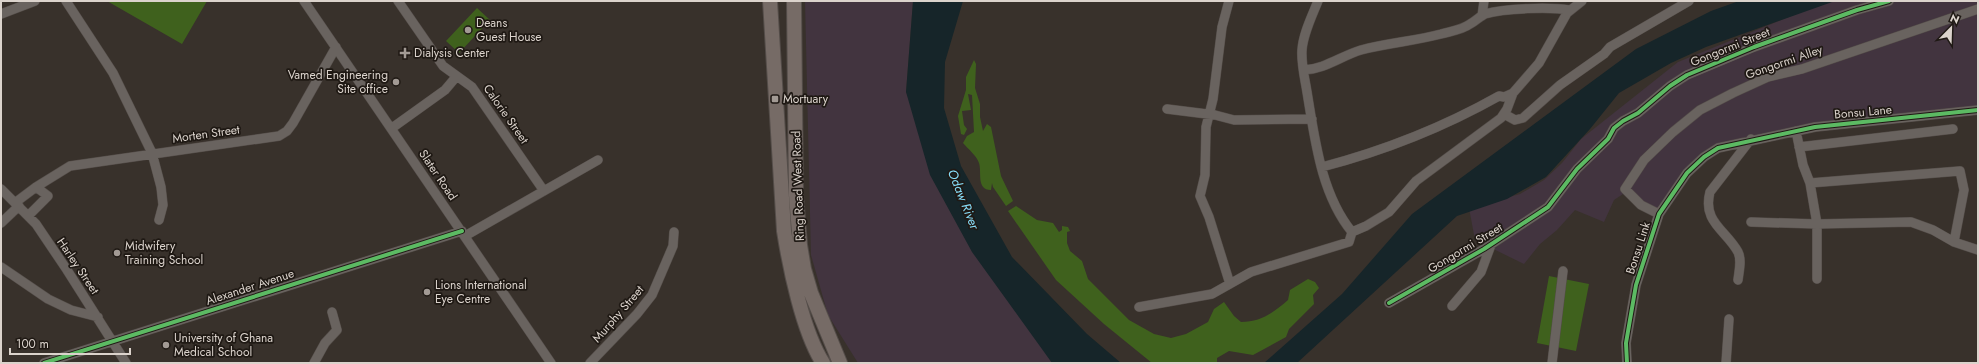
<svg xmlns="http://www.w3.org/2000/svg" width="1979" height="364" font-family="Jost,sans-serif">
<rect width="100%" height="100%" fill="#38312b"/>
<path fill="#42343f" d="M805,1h108l-7,91 146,271h-194l-30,-48 -17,-60z
M1828,1h150v109l-214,27 -44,13 -36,26 -27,37 -15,-6 -19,-13 -9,6 -10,22 -29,-12 -18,20 -17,14 -16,20 -49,-24 -6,-32 51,-14 24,-14 18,-17 19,-24 97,-77z"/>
<path fill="#3f611d" d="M107,1h100l-25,43z
M477,8l13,12 -31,33 -13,-12z
M974,60l2,4 -1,24 5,16v13l3,14 4,-7 4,3 10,49 12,25 -7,5 -13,-19 -1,-4 -1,7c-15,0 -9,-18 -12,-27 -2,-7 -11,-14 -16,-20l4,-7 7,-4 -2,-37 -4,-1 3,16 -9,1 2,14 3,4 -3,6 -3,-1 -3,-18 8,-26v-13z
M1016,206l21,14 16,3 6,9 3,-2v-4l6,1 2,4 -3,1v11l3,8 12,10 6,18 41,41 25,14 17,4 15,-4 22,-12 6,-13 10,-7 10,14 7,6c20,0 32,-9 47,-22l2,-10 18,-11 7,3 4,6 -6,7 1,9 -25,25 -3,8 -33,18 -24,-4 -12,7v5h-65l-48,-39 -48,-44 -48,-69z
M1549,276l40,8 -13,67 -39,-8z"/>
<path fill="#162529" d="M913,1h50l-18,61 -1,46 17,58 51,91 75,77 34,29h-69l-80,-111 -42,-77 -24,-83z
M1739,1h96l-129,46 -35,16 -52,30 -29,36 -44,48 -39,22 -50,17 -160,147h-33l78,-69 70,-80 224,-165 75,-38z"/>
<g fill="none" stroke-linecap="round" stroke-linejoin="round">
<g stroke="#544d49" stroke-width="10">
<path id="street" d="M66,1l47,72 39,80 9,34 2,18 -4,15
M304,1l247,362
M398,1l45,65 29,21 72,104
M1229,1l-7,26 -9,72 -7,28 -1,48 -5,21 9,21 21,67
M1318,1c-6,15 -15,33 -16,49 -1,14 3,29 5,42 8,48 14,102 45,140
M1,14l34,-13
M1482,16l2,-15
M1304,70c21,-1 37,-14 57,-20 26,-7 54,-9 80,-16 10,-3 21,-4 29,-10 6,-3 10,-8 15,-10 20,-6 65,-7 85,-4
M1167,109l48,6 19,5 78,-1
M1504,114l11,6 8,-2 37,-33 44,-31 6,-7 79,-46
M392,128l53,-38 11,-13
M1796,131l7,34 7,18 7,41 94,-2 22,8 21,12 24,8
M1799,147l154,-18
M1322,167c61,-16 122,-40 177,-71l5,1 9,-4 26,-30 28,-50 15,-12
M1810,183l150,-12 4,19 -10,52
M1,189l35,35 31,46 59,93
M16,202l20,-15 34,-21 209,-30 8,-5 6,-8 43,-76
M1659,214l-18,-9 -16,-16 19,-29 29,-28 27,-22 33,-17 35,-16 34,-8 176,-60
M28,216l20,-20 -12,-9
M1751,222l66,2v55
M1,223l18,-17
M465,236l133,-76
M1,267l47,32 23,11 27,7
M1738,280c1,-9 4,-20 0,-28 -12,-22 -36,-30 -28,-60l41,-53
M1389,303l95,-54 64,-42 29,-38 31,-30 6,-11 9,-7 15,-8 32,-27 17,-11 67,-28 103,-37 32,-9
M1452,306l29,-34 10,-27
M1139,307l73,-13 39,-22 98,-30 3,-10 14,-6 23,-14 27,-31 85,-63 6,-9 6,-16
M44,363l418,-132
M314,363l11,-20 12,-13 -5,-18
M590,363l47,-49 15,-19 21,-49 1,-14
M1552,363l11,-92
M1627,363l-1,-20 10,-58 23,-71 28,-41 17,-16 14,-9 97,-21 163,-17
M1726,363l3,-44"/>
</g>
<g stroke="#544d49" stroke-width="16">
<path id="primary" d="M770,1l14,230c6,38 19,101 39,132
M794,1l2,194 4,50 4,24 7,24 29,70"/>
</g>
<use href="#street" stroke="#69635f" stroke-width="9"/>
<use href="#primary" stroke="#766b66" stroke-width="14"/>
<g stroke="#1f1914" stroke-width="6">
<path id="cycleway" d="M1389,303l95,-54 64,-42 29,-38 31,-30 6,-11 9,-7 15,-8 32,-27 17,-11 67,-28 103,-37 32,-9
M44,363l418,-132
M1627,363l-1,-20 10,-58 23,-71 28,-41 17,-16 14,-9 97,-21 163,-17"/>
</g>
<use href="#cycleway" stroke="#5cba63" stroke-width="4"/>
</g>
<g fill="#a29a94" stroke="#1f1914" stroke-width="1.5">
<circle cx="468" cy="30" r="4"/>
<path d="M403 47h4v4h4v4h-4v4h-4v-4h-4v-4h4z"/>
<circle cx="396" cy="82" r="4"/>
<rect x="771" y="95" width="8" height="8" rx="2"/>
<circle cx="117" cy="253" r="4"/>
<circle cx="427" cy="292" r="4"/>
<circle cx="166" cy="345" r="4"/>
</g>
<g text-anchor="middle" stroke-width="3.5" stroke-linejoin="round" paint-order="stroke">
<g font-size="12" fill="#dbd3cc" stroke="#1f1914" text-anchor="start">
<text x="476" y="27">Deans<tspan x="476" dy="14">Guest House</tspan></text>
<text x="414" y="57">Dialysis Center</text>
<text x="388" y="79" text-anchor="end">Vamed Engineering<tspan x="388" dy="14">Site office</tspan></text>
<text x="783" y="103">Mortuary</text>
<text x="125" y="250">Midwifery<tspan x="125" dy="14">Training School</tspan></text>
<text x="435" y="289">Lions International<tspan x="435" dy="14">Eye Centre</tspan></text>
<text x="174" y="342">University of Ghana<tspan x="174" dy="14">Medical School</tspan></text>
</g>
<g font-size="12" fill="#dbd3cc" stroke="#1f1914">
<text transform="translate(1730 47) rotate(-22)" y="4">Gongormi Street</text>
<text transform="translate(1784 62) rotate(-19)" y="4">Gongormi Alley</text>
<text transform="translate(1863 112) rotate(-5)" y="4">Bonsu Lane</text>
<text transform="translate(506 114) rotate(55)" y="4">Calorie Street</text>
<text transform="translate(206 134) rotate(-8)" y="4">Morten Street</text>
<text transform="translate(438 175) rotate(56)" y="4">Slater Road</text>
<text transform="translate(798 186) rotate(-92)" y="4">Ring Road West Road</text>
<text transform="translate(1465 248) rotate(-31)" y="4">Gongormi Street</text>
<text transform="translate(1638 248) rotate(-72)" y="4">Bonsu Link</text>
<text transform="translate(78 266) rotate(56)" y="4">Harley Street</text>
<text transform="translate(250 287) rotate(-18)" y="4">Alexander Avenue</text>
<text transform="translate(618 314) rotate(-49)" y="4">Murphy Street</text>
</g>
<g font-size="13" font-style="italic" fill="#87ddf8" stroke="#1f1914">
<text transform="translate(964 199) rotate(68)" y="5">Odaw River</text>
</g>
</g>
<rect width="1979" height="364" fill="none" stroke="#dbd3cc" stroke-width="4"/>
<g transform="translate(1951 28) rotate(23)" stroke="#1f1914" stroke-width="3" paint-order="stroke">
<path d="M0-3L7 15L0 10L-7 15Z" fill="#dbd3cc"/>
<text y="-6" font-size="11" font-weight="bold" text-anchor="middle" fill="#dbd3cc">N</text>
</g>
<path d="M10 348v6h120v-6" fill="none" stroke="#dbd3cc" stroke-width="2"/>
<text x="16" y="348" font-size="12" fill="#dbd3cc" stroke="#1f1914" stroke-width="3" paint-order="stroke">100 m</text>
</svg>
